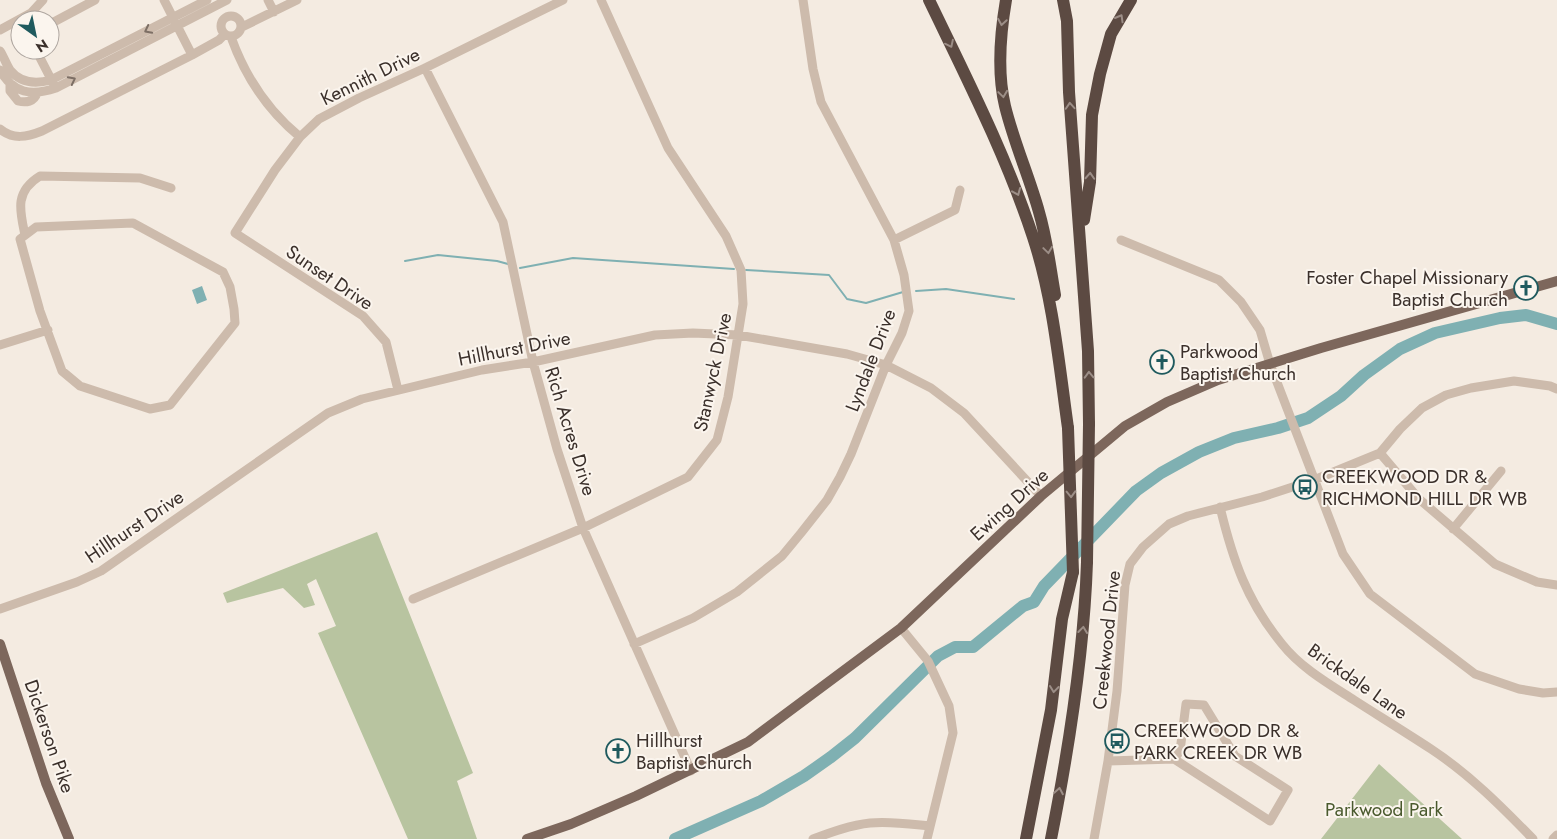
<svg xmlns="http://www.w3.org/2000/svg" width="1557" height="839" font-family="Jost,sans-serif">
<rect width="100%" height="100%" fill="#f4ebe1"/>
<path fill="#b8c4a0" d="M377,532l96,241 -16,8 20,58h-69l-90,-206 18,-7 -20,-47 -9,5 8,21 -11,3 -21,-20 -56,15 -4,-10z
M1379,764l83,75h-141z"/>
<path fill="#7fb0b2" d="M202,286l5,14 -10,4 -5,-14z"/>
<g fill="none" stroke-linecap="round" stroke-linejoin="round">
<path stroke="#7fb0b2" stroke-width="2" d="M405,261l33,-6 59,6 11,3
M520,268l53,-10 161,11
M746,270l83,5 18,24 19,4 37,-11
M916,291l30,-2 68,10"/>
<path stroke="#7fb0b2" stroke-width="12" d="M675,839l86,-38 43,-25 27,-19 24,-19 83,-82 17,-9h18l50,-41 11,-4 10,-16 92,-95 25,-18 38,-21 35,-14 44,-10 30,-10 33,-22 23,-21 36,-26 35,-16 65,-15 26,-3 31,9"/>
<path stroke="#cdbbac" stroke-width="9" d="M164,0l28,55
M268,0l6,12
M221 26a10 10 0 1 1 20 0a10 10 0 1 1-20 0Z
M50,24l45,-24
M242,27l55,-27
M0,30l31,-17 12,-13
M231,37c14,39 37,74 69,100
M36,50l17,33
M0,51c4,6 6,13 10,19 11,14 26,14 41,10l156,-80
M425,68l78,154 30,140 24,87 26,79 108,243
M0,70c13,24 32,26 56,18l171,-88
M10,83v8l8,10c8,2 16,1 19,-8
M0,129c13,11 27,8 42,2l150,-76 27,-15 5,-5
M133,223l90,49 7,15 4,22 1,14 -65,82 -20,4 -70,-23 -18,-15 -22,-60 -20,-72 16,-12z
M25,235c-5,-24 -11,-43 15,-59l100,2 31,10
M894,240l61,-30 5,-20
M1121,240l98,40 22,22 19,28 10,34 73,190 27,40 105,80 44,15 24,4 14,-1
M0,345l48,-15
M398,390l-12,-48 -23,-26 -128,-83 40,-63 25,-33 19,-18 40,-21 66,-30 138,-68
M1380,453l39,46 76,65 42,18 20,3
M1220,507c13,54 27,94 62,137 19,24 47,40 72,56 25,16 51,32 77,49 38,25 70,57 102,90
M1453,529l48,-58
M413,599l170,-71 105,-51 29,-37 11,-43 15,-93 -2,-34 -15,-34 -58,-88 -67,-148
M0,609l77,-27 24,-11 227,-158 34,-14 120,-29 51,-8 122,-27 38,-2 45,2 109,19 39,11 45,23 33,25 77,83
M901,628l27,33 21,45 4,27 -26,106
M634,644l59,-26 44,-26 45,-36 19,-23 26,-33 13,-23 11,-23 35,-89 16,-32 7,-22 -5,-36 -10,-35 -73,-138 -8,-33 -10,-69
M1108,761l66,-2 96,62 18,-31 -53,-34 -31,-51 -18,-1 -6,47 -6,8
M813,839c19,-7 38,-14 57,-16 20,-2 40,1 59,3
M1094,839l14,-78 9,-70 8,-106 5,-21 13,-17 26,-23 19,-8 74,-19 52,-17 66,-27 20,-24 22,-21 24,-13 25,-7 43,-7 36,5 7,3
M1553,839l4,-4"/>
<path stroke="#7d675c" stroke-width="10" d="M0,644l46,139 23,56
M527,839l44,-15 65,-28 112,-54 153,-114 140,-132 84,-70 42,-24 51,-22 103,-32 236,-67"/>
<path stroke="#5c4a42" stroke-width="12" d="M929,0c37,77 77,155 104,237 20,61 26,127 35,191
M1006,0c-6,35 -9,72 -1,106 9,37 24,70 34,106 8,27 11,55 16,83
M1063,0l4,21 2,71 19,259 1,73
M1084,220l6,-38 2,-67 8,-41 11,-40 20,-34
M1026,839l25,-129 11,-91 11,-47
M1051,839c18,-91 33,-184 36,-277"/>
<path stroke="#5c4a42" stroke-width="12" d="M1068,428l5,144
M1087,562l2,-138"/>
</g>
<defs><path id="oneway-chevron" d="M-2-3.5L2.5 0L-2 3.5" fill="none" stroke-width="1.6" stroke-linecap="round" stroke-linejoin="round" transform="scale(1.25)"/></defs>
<g stroke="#9c8e87">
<use href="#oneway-chevron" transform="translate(1120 18) rotate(-60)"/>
<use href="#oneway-chevron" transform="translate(1002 22) rotate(99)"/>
<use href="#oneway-chevron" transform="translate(950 44) rotate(64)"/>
<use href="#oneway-chevron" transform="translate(1003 94) rotate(82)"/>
<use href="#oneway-chevron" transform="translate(1070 106) rotate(-94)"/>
<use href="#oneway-chevron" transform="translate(1090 176) rotate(-87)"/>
<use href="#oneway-chevron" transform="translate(1017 192) rotate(67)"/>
<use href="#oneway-chevron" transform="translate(1048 250) rotate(82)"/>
<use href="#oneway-chevron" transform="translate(1089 375) rotate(-92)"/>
<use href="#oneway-chevron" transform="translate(1071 494) rotate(88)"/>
<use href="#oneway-chevron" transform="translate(1083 630) rotate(-83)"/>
<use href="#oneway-chevron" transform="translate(1054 689) rotate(97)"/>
<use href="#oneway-chevron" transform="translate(1059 791) rotate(-80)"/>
</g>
<g stroke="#7d6f65">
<use href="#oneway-chevron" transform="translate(148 30) rotate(153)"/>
<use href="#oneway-chevron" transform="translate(72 80) rotate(-27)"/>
</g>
<defs>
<g id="church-ring" transform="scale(1.25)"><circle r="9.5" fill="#fbf5ee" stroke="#1f5a5e" stroke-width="1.5"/><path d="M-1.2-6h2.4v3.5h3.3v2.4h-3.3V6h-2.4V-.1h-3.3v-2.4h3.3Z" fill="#1f5a5e"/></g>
<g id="bus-ring" transform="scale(1.25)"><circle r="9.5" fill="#fbf5ee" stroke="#1f5a5e" stroke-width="1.5"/><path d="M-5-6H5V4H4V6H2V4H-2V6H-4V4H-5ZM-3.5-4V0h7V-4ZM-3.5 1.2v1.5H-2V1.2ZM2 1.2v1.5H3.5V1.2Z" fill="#1f5a5e"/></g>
</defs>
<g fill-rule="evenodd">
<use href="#church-ring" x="1526" y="288"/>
<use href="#church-ring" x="1162" y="362"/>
<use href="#bus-ring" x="1305" y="487"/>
<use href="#bus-ring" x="1117" y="741"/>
<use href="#church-ring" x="618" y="751"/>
</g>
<g text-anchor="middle" stroke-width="4" stroke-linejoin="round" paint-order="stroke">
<g font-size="19" fill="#3b302b" stroke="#fbf5ee">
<text transform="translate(370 76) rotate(-26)" y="7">Kennith Drive</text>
<text transform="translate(330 277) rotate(34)" y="7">Sunset Drive</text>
<text transform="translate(514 348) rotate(-11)" y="7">Hillhurst Drive</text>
<text transform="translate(870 360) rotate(-69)" y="7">Lyndale Drive</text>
<text transform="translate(712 372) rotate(-78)" y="7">Stanwyck Drive</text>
<text transform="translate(571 431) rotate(73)" y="7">Rich Acres Drive</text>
<text transform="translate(1009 504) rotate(-42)" y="7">Ewing Drive</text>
<text transform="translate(134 526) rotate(-34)" y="7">Hillhurst Drive</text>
<text transform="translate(1106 640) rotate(-84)" y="7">Creekwood Drive</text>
<text transform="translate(1358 681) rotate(35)" y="7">Brickdale Lane</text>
<text transform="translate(50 736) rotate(71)" y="7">Dickerson Pike</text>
</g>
<g font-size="19" fill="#3b302b" stroke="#fbf5ee" text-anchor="start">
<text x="1508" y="284" text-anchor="end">Foster Chapel Missionary<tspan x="1508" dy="22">Baptist Church</tspan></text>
<text x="1180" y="358">Parkwood<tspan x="1180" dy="22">Baptist Church</tspan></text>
<text x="1322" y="483">CREEKWOOD DR &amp;<tspan x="1322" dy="22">RICHMOND HILL DR WB</tspan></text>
<text x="1134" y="737">CREEKWOOD DR &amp;<tspan x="1134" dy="22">PARK CREEK DR WB</tspan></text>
<text x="636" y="747">Hillhurst<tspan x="636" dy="22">Baptist Church</tspan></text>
</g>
<g font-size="19" fill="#4a5a2e" stroke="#fbf5ee">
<text x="1384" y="816">Parkwood Park</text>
</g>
</g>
<g transform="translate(35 35) rotate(147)"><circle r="24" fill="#fbf5ee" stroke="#aea6a0"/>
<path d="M0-4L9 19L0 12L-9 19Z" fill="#1f5a5e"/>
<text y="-8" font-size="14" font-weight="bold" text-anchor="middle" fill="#3b302b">N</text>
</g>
</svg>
